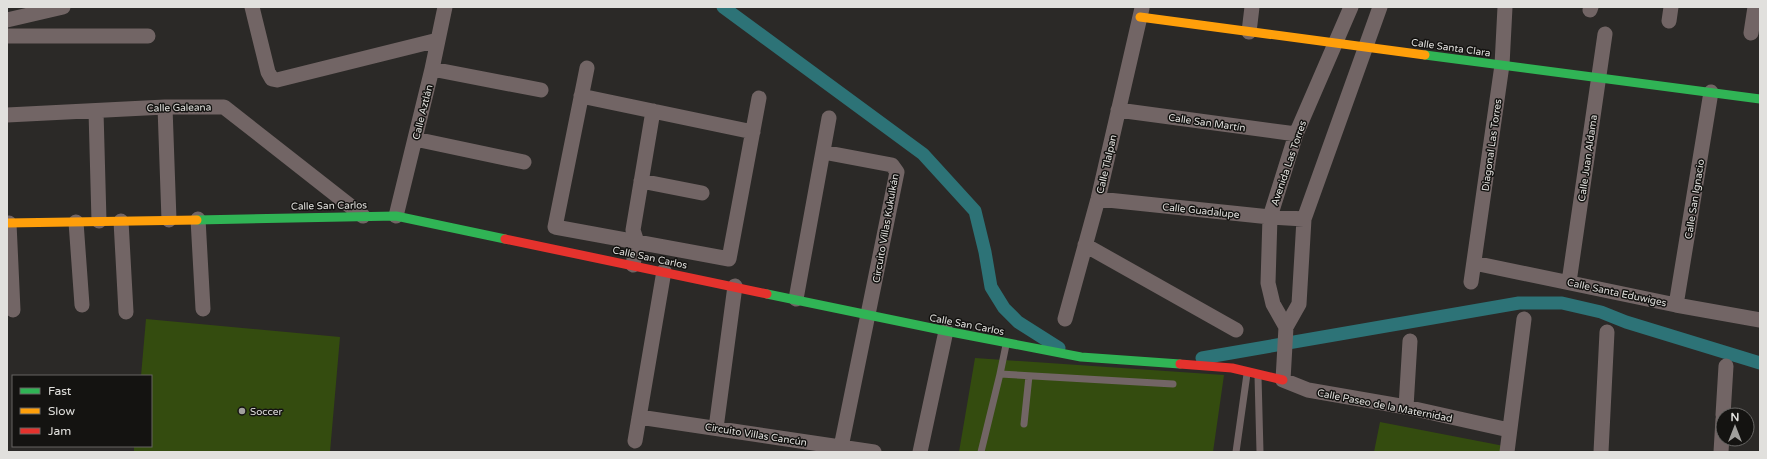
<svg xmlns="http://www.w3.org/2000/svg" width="1767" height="459" font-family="'Varela Round',sans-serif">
<rect width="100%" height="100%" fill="#2b2927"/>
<path fill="#344c0f" d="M146,319l194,18 -10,115h-196v-6h17v-70h-10z
M975,358l249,17 -11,77h-254z
M1380,422l124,24 -1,6h-129z"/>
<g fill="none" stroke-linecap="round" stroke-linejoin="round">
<path stroke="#2d7377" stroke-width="13" d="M723,7l200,147 52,57 10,41 6,35 13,21 14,14 41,26
M1202,358l317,-55h43l39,9 25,10 134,41"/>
<path stroke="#726565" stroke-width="7" d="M1000,374l6,-29
M1258,376l2,76
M1024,424l5,-48
M981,452l19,-78 173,10
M1236,452l11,-78"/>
<path stroke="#726565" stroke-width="15" d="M252,7l16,65 4,7 5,1 161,-40
M1380,7l-76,212 -5,85 -13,23 -3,53 25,10 98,17 103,23
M1590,10l1,-3
M7,20l56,-13
M1669,21l2,-14
M1249,32l3,-25
M1751,33l4,-26
M7,36h141
M587,68l-32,159 174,32 30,-161
M432,69l109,21
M581,96l172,36
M165,107l4,113
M1118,110l178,24
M96,111l3,110
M7,115l158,-8h59l139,109
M415,139l109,23
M823,152l69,13 5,7 -56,275
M641,181l61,12
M1098,199l172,18 34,2
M396,216l36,-147 13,-62
M198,219l5,90
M121,221l5,91
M76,222l6,83
M9,223l4,87
M1085,245l151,85
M1474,263l202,42 84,15
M633,265l4,-23 -4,-12 20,-119
M1471,282l31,-217 3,-58
M1569,282l36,-248
M796,299l33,-181
M1676,305l35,-213
M1065,319l33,-120 44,-191
M1286,327l-13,-23 -5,-21 2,-66 26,-83 55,-127
M1406,407l4,-66
M1723,415l3,-49
M639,417l235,35
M716,428l19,-142
M635,441l29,-170
M920,452l26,-121
M1507,452l17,-133
M1601,452l6,-120
M1721,452l2,-33"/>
<path stroke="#30b455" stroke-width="9" d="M1425,55l335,44
M197,220l199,-4 109,23
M767,294l179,37 135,26 99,7"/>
<path stroke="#ff9f0a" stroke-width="9" d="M1140,17l285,38
M7,223l190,-3"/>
<path stroke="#e5322d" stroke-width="9" d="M505,239l262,55
M1180,364l52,4 51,12"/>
</g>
<circle fill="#a1a09d" stroke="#141311" stroke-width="1.5" cx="242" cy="411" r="4"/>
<g text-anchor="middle" stroke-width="3" stroke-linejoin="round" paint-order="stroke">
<g font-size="10" fill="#e1e0dd" stroke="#141311">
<text transform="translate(1451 47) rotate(8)" y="4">Calle Santa Clara</text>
<text transform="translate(179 107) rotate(-1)" y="4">Calle Galeana</text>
<text transform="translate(422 112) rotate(-76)" y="4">Calle Aztlán</text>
<text transform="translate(1207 122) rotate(8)" y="4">Calle San Martín</text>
<text transform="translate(1491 145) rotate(-82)" y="4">Diagonal Las Torres</text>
<text transform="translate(1587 158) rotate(-82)" y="4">Calle Juan Aldama</text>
<text transform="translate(1288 163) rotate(-71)" y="4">Avenida Las Torres</text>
<text transform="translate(1106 164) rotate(-77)" y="4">Calle Tlalpan</text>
<text transform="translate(1694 199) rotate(-81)" y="4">Calle San Ignacio</text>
<text transform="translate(329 205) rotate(-1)" y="4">Calle San Carlos</text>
<text transform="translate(1201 210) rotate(6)" y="4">Calle Guadalupe</text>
<text transform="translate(885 228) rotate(-80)" y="4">Circuito Villas Kukulkán</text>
<text transform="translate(650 257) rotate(12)" y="4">Calle San Carlos</text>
<text transform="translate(1617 292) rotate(12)" y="4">Calle Santa Eduwiges</text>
<text transform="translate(967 324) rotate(11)" y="4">Calle San Carlos</text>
<text transform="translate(1385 405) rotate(11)" y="4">Calle Paseo de la Maternidad</text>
<text transform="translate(756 434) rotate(9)" y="4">Circuito Villas Cancún</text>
</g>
<g font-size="10" fill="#e1e0dd" stroke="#141311" text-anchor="start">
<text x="250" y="415">Soccer</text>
</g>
</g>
<rect width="1767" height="459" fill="none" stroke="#e1e0dd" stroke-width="16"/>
<rect x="12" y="375" width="140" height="72" fill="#141311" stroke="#666563"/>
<rect x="20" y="388" width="20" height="6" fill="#30b455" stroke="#666563"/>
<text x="48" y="395" font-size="12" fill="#e1e0dd">Fast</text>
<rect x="20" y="408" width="20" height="6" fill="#ff9f0a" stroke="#666563"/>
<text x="48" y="415" font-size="12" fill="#e1e0dd">Slow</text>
<rect x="20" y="428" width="20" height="6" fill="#e5322d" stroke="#666563"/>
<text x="48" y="435" font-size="12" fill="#e1e0dd">Jam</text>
<g transform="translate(1735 427)"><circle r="19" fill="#141311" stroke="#666563"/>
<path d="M0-3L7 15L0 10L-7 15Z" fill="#a1a09d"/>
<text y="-6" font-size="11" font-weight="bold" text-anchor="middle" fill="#e1e0dd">N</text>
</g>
</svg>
